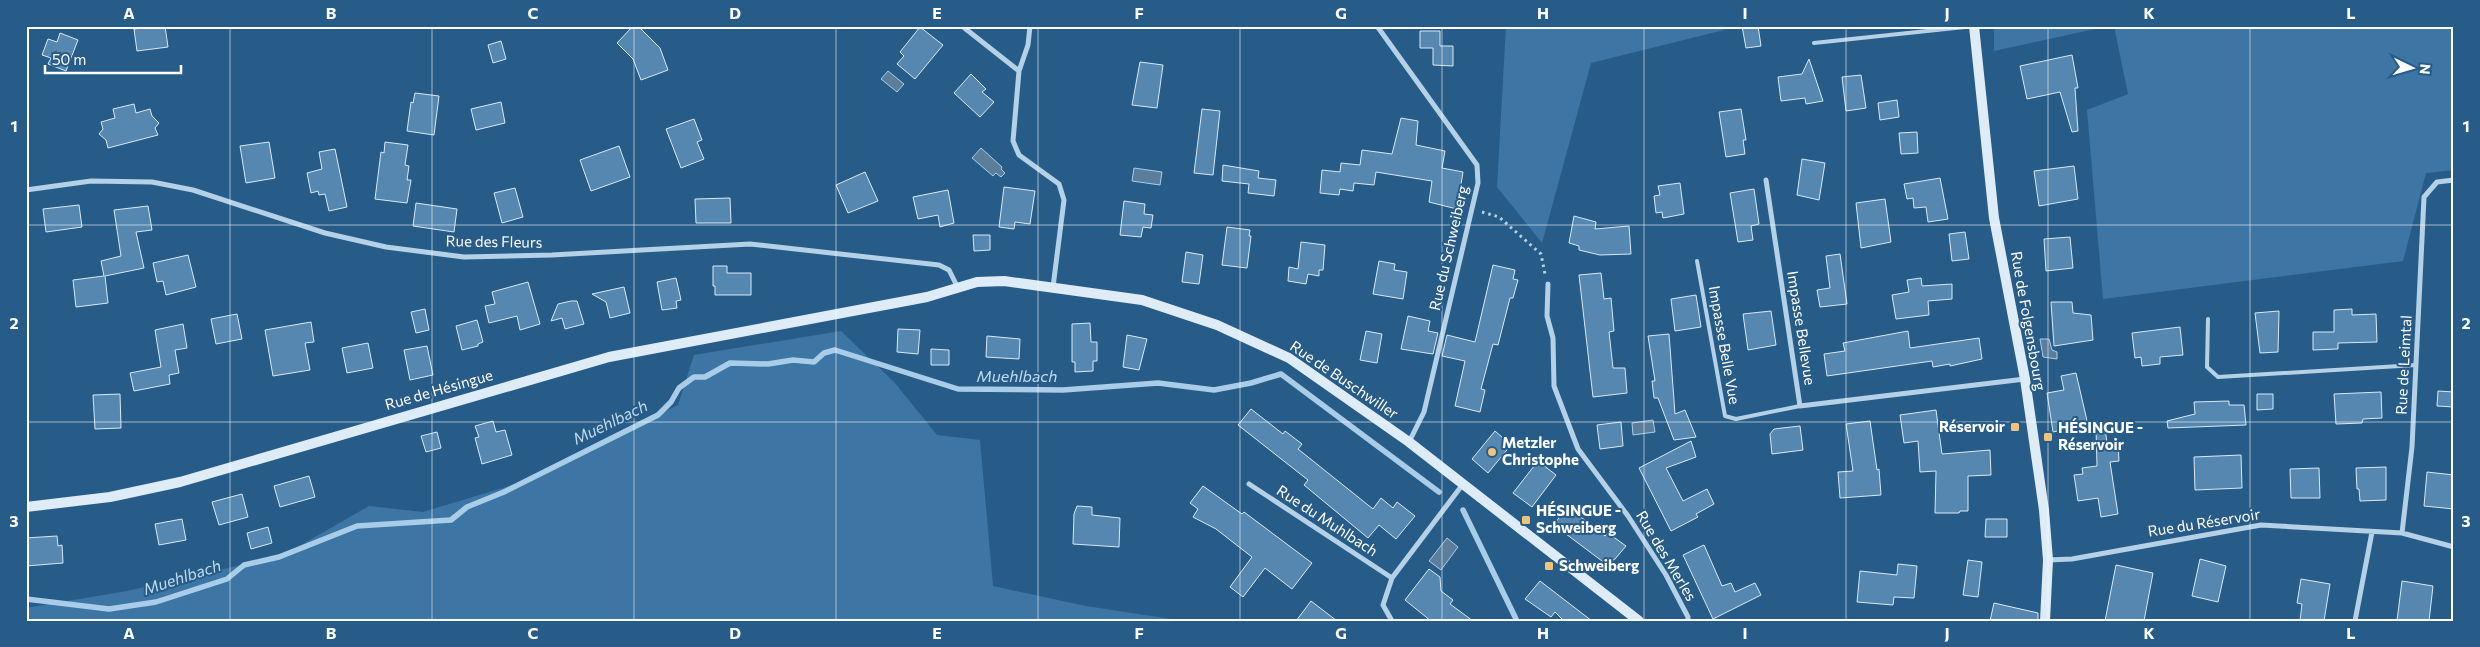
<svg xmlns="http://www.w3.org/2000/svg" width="2480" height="647" font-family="Commissioner,sans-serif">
<rect width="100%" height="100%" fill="#285c88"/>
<path fill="#3d76a4" d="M1506,26h220l-2,4 -133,33 -49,180 -45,-56z
M1994,26h114l-114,25z
M2114,26h340v144l-28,3 -23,88 -300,38 -16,-189 41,-16z
M841,331l54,52 42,52 43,5 13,146 93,20 98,15h-1158v-13l101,-17 155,-35 87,-50 54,6 93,-28 162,-79 16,-50z"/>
<path fill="#5a7e9b" stroke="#a9cde9" d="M888,71l16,13 -7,8 -16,-13z
M981,148l21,19 -1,2 4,4 -4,4 -5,-4 -3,3 -21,-18z
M1134,168l28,4 -2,13 -28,-4z
M2040,339h9l3,11 5,2v7l-14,-2z
M1653,420l2,12 -22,3 -1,-12z
M1447,538l11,9 -17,23 -12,-9z"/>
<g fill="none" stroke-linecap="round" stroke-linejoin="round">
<path stroke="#a9cde9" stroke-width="5.5" d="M1463,510l54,111
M26,599l83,10 47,-7 71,-23 17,-14 35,-8 78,-31 94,-6 16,-13 37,-15 154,-77 13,-13 8,-14 15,-11h11l25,-14 38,1 25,-4 21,2 10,-9 11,-3 123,39 105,1 95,-7 56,7 37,-7 30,-9 158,118"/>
</g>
<path fill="#5587b1" stroke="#d8e9f7" d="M141,26h24l3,21 -31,4 -3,-22 8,-1z
M633,26h5l22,22 8,22 -27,10 -8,-21 -16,-16z
M1742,26h16l3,20 -15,2z
M920,27l23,18 -28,34 -18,-15 7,-8 -4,-4z
M1420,31h20v15h13v20l-20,-1v-17h-13z
M60,33l18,7 -12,31 -18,-7 3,-6 -9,-3 6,-16 9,3z
M501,41l5,18 -13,4 -5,-18z
M2072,55l6,33h-3l3,43 -6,1 -12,-40 -33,7 -7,-33z
M1809,59l14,42 -17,3 -1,-6 -24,3 -3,-24 24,-3z
M1140,62l23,3 -6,43 -25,-3z
M971,74l15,15 -4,3 12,10 -14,15 -26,-24z
M1861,75l5,33 -20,3 -4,-34z
M415,93l24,3 -5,39 -27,-4 4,-29 2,1z
M1897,100l2,17 -19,3 -2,-17z
M501,102l4,21 -29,7 -5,-21z
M134,104l2,9 14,-4 2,7 7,7 -4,5 3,7 -50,13 -2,-8 -7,-6 4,-5 -2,-7 14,-4 -2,-9z
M1202,109l18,2 -7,64 -19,-2z
M1741,109l5,31h-3l2,14 -19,3 -7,-45z
M1401,118l17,3 -2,24 29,6 -3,17 21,4 -6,37 -28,-7 3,-21 -56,-9 -2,13 -20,-2 -1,8 -13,-2 -1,6 -19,-2 2,-23 18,2 1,-9 19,2 2,-15 30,4z
M694,119l8,21 -5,2 7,17 -23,9 -15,-39z
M1917,132l1,21 -17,1 -2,-21z
M269,142l6,36 -29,5 -6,-37z
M385,142l23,3 -3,20 4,1 -2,14h4l-4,23 -32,-4 6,-47 3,1z
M619,146l11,31 -39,14 -11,-31z
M335,149l12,58 -18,4 -4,-17 -6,1 -1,-4 -7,2 -4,-20 15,-4 -3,-17z
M1802,159l23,4 -6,37 -22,-5z
M1223,165l36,6 -1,7 18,2 -2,16 -26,-3 1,-9 -27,-3z
M2074,166l4,33 -39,7 -5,-35z
M865,172l13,29 -30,12 -12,-28z
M1940,178l8,41 -20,3 -2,-15 -12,1 -1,-10 -6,1 -3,-15z
M1680,183l4,31 -21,4 -1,-6 -6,1 -2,-17 6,-1 -2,-9z
M1004,187l31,4 -5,33 -15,-2 -1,7 -15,-2z
M515,188l8,29 -21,6 -8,-30z
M1754,189l5,35 -8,2 2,14 -15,2 -8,-49z
M948,190l6,33 -14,4 -2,-12 -20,4 -5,-22z
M730,198l1,25h-35l-1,-24z
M1885,199l6,43 -30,6 -5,-45z
M1124,201l21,3 -1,10 9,1 -2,13 -8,-1 -2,10 -21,-2z
M416,203l41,6 -3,23 -41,-6z
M79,205l3,22 -36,5 -3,-23z
M148,206l4,24 -16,2 8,36 -39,8 3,27 -32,4 -3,-27 31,-4 -3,-15 20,-5 -7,-46z
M1574,216l22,6 -1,7 34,-3 2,28 -31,1 -21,-5v-4l-10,-3z
M1227,227l23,3 -1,6h2l-4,32 -25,-3z
M1965,232l4,27 -17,2 -3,-27z
M973,235h17v15l-16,1z
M2070,237l3,31 -27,3 -2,-32z
M1301,242l24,3 -2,25h-4v6l-11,-2 -2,10 -18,-3 1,-14 9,2z
M1186,252l17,3 -4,29 -17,-2z
M1840,254l7,50 -27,3 -3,-17 13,-2 -4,-32z
M188,255l8,32 -30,8 -3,-14 -6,1 -4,-19z
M1379,261l16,3 -1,6 13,2 -4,27 -30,-5z
M1493,265l22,5 -2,9 5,1 -5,18h-3l-12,47 -5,-1 -12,45 4,1 -5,22 -25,-6 10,-45 -23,-5 5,-21 28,7z
M713,266h14v7h24v22h-36v-9h-2z
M1601,273l3,26 7,-1 3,33 -5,1 4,36h12l2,25 -34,4 -14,-122z
M676,278l5,22 -5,1 1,7 -15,2 -5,-28z
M1921,278l1,8 30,-2v15l-24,2 1,14 -33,4 -4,-24 17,-3 -2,-12z
M528,282l12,42 -20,6 -3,-14 -28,7 -4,-17 10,-2 -3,-12z
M624,287l6,26 -20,5 -4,-16 -14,-8z
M1696,295l5,32 -26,4 -4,-32z
M571,301h6l7,23 -19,5 -3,-11 -11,3 7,-17z
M2051,302h21l1,11 18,2 2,25 -39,6z
M425,309l4,21 -13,3 -5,-21z
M2352,309v6l24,-1 1,28 -39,1v6l-25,1v-18h21v-22z
M1771,311l5,34 -28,5 -5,-36z
M2279,311l-1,41 -18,1 -5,-40z
M237,314l5,25 -26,5 -5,-25z
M1408,316l22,5 -2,10 10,2 -5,21 -32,-5z
M477,320l6,22 -5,2v2l-16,4 -6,-24z
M311,322l3,20 -9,1 5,27 -37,6 -8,-46z
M1090,323l1,19h6v19h-4v10l-18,1v-10h-3v-38z
M183,324l4,24 -12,2 4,23 -10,2 1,9 -36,7 -4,-18 31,-6 -6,-37z
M2180,327l3,28 -23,2v7l-18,2 -1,-9 -6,1 -3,-25z
M898,329l22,1 -2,24 -21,-2z
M1366,331l16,3 -5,29 -17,-3z
M1908,331l2,17 69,-10 3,21 -32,7v-2l-17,3 -1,-6 -105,15 -3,-22 21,-3 -2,-8z
M1669,334l6,80 10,-4 11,27 -22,3 -16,-42h-4l-2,-17h3l-7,-45z
M1127,335l20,4 -8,31 -16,-3z
M987,336l33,3 -1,20 -33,-2z
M368,343l5,25 -26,5 -5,-25z
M427,346l6,29 -23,5 -6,-30z
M931,349l18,1v15h-18z
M2076,373l12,52 -35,7 -6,-39 17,-3 -3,-14z
M2438,391l16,1v15l-17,-1z
M2381,392l1,26 -19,1 -1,4 -26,1 -2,-30z
M120,394l1,34 -26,1 -2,-34z
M2257,394h16v15l-16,1z
M2229,401v4h15l2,20 -78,3 -1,-7 28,-7 -1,-12z
M1251,409l32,25 2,-3 17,13 -4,5 75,60 8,-11 12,10 4,-6 18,14 -19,23 -17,-14 -11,13 -64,-53 4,-5 -70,-55z
M1936,410l6,44 48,-4 1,25 -23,1v35h-8l-1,2h-24l1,-42 -16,1 -2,-31 -14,2 -4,-28z
M493,421l3,11 9,-2 7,25 -30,9 -7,-26 4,-1 -4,-11z
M1870,421l7,49 2,-1 2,26 -41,3 -2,-26 15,-1 -7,-47z
M1621,422l2,24 -23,3 -3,-24z
M1800,426l3,24 -31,4 -2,-20 4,-5z
M2096,428h9l2,15 11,-1 1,19 -9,1 8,52 -17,3 -3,-19 -20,3 -4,-26 9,-1 -1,-6 15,-2z
M1495,431l16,14 -23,28 -16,-14z
M437,432l4,16 -15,4 -5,-16z
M1691,441l5,16 -30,11 17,33 24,-12 7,15 -18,10 2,3 -27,14 -32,-63z
M2241,455l1,33 -47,2 -1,-33z
M1538,461l18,14 -24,32 -19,-14z
M2386,467v33l-26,1 -1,-12h-2l-1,-21z
M2319,468l1,30h-29l-1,-29z
M2427,472l27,3v34l-30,-3z
M309,476l6,21 -35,10 -6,-21z
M1203,486l39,28 2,-2 68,51 -20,26 -27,-21 -22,29 -13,-10 22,-30 -36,-28 -23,-12 5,-8 -8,-6z
M242,494l6,23 -29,8 -7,-23z
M1077,506l15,1v8l28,3 -1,29 -46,-3 1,-30z
M1567,506l38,30 3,-3 18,13 -11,13 -9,5 -52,-39z
M182,519l4,21 -27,5 -4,-21z
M1986,519h21v18h-22z
M268,527l4,16 -21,6 -4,-16z
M57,536l1,10 4,-1 1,18 -37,3v-28z
M1704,545l18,41 9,-3 4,9 20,-9 6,12 -48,24 -30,-64z
M2200,559l26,7 -8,36 -26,-6z
M1968,560l14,2 -4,35 -15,-2z
M1898,564l19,2 -3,32 -20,-1 -1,8 -36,-3 3,-31 37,4z
M2116,565l37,8 -9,48h-39z
M1429,569l11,8 1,14 12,9 -3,4 23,17h-42l-26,-21z
M2301,579l29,5 -6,37h-24l2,-17 -5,-1z
M1540,581l52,40h-28l-9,-9 -4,5 -26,-18z
M2402,581l31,5 -4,35h-32z
M1311,601l26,20h-41z
M1994,603l44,10v8h-48z"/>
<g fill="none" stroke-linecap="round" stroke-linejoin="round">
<path stroke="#b4d1e8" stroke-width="3" stroke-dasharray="2.5 4" stroke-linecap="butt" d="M1482,212l17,5 42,37 4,20"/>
<path stroke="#b4d1e8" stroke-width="4" d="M1814,43l160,-17
M1697,261l28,155 11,3 64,-13
M2208,319l-1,48 11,10 198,-12"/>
<path stroke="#b4d1e8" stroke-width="5" d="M962,26l57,45 -6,70 6,14 40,29 5,16 -11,87
M1377,26l100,139 1,18 -54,229 -15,30
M1019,71l9,-26 2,-19
M1766,180l34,226 225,-27
M26,190l65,-9 61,1 41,8 132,43 61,14 78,10 88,-2 198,-11 189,21 10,5 9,18
M1548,284l-1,32 6,22 1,48 24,63 50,67 38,59 22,42v4
M1249,484l143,94
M2402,533l10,-86 12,-250 13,-15 17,-2
M2048,560l24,-1 189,-34 141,8 52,14
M1392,621l-9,-16 9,-27 71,-94
M2355,621l17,-89"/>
<path stroke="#deecf7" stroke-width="10" d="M1974,26l20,192 31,161 19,131 4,50 -3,61
M26,507l84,-10 70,-15 429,-125 318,-60 50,-15 27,-1 138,19 75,25 72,33 120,84 230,179"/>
</g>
<path fill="none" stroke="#fff" stroke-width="1" stroke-opacity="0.55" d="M230,26v595M432,26v595M634,26v595M836,26v595M1038,26v595M1240,26v595M1442,26v595M1644,26v595M1846,26v595M2048,26v595M2250,26v595M26,225h2428M26,422h2428"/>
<g fill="#f0c27b" stroke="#285c88" stroke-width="2">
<rect x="2010" y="422" width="10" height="10" rx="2.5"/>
<rect x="2043" y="432" width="10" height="10" rx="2.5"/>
<circle cx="1492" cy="452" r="5"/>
<rect x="1521" y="515" width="10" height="10" rx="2.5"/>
<rect x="1544" y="561" width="10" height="10" rx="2.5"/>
</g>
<g text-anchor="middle" stroke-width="4" stroke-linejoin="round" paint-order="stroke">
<g font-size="15" fill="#fff" stroke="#285c88">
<text transform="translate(494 242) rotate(1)" y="5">Rue des Fleurs</text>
<text transform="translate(1449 248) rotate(-77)" y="5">Rue du Schweiberg</text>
<text transform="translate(2028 321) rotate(80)" y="5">Rue de Folgensbourg</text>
<text transform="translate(1801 328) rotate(81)" y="5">Impasse Bellevue</text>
<text transform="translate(1724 345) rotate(80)" y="5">Impasse Belle Vue</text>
<text transform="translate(2404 365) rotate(-87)" y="5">Rue de Leimtal</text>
<text transform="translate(1344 380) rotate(34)" y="5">Rue de Buschwiller</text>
<text transform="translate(439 390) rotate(-16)" y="5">Rue de Hésingue</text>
<text transform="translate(1327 521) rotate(33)" y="5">Rue du Muhlbach</text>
<text transform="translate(2204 523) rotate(-9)" y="5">Rue du Réservoir</text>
<text transform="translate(1666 556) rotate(59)" y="5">Rue des Merles</text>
</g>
<g font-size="15" font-weight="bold" fill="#fff" stroke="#285c88" text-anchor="start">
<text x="2005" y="432" text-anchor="end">Réservoir</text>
<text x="2058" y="433">HÉSINGUE -<tspan x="2058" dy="17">Réservoir</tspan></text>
<text x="1502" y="448">Metzler<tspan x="1502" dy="17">Christophe</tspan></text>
<text x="1536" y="516">HÉSINGUE -<tspan x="1536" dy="17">Schweiberg</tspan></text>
<text x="1559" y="571">Schweiberg</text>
</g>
<g font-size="16" font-style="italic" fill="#c0dbf0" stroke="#285c88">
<text x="1017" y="382">Muehlbach</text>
<text transform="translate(610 422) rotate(-26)" y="6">Muehlbach</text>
<text transform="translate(182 577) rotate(-18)" y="6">Muehlbach</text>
</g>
</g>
<rect width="2480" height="647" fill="none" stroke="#285c88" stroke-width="55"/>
<g transform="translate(2412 68) rotate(95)" stroke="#285c88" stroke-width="4" paint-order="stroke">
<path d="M0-4L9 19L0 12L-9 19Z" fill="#ffffff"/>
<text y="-8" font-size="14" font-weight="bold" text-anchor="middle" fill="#ffffff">N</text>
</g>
<path d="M45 65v8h136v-8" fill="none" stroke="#ffffff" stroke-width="2.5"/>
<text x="52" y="65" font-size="15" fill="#ffffff" stroke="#285c88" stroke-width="4" paint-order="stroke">50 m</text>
<rect x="28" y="28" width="2424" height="592" fill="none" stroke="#fff" stroke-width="2"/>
<g font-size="16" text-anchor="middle" font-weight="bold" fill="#fff">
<text x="129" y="19">A</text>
<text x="331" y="19">B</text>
<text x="533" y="19">C</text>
<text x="735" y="19">D</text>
<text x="937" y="19">E</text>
<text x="1139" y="19">F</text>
<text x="1341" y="19">G</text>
<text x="1543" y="19">H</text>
<text x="1745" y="19">I</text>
<text x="1947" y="19">J</text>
<text x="2149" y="19">K</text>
<text x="2351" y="19">L</text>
<text x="14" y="132">1</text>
<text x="2466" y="132">1</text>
<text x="14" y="329">2</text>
<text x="2466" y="329">2</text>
<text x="14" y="527">3</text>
<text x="2466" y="527">3</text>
<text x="129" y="639">A</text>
<text x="331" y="639">B</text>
<text x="533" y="639">C</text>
<text x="735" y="639">D</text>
<text x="937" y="639">E</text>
<text x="1139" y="639">F</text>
<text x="1341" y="639">G</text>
<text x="1543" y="639">H</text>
<text x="1745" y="639">I</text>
<text x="1947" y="639">J</text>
<text x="2149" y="639">K</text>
<text x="2351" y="639">L</text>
</g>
</svg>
